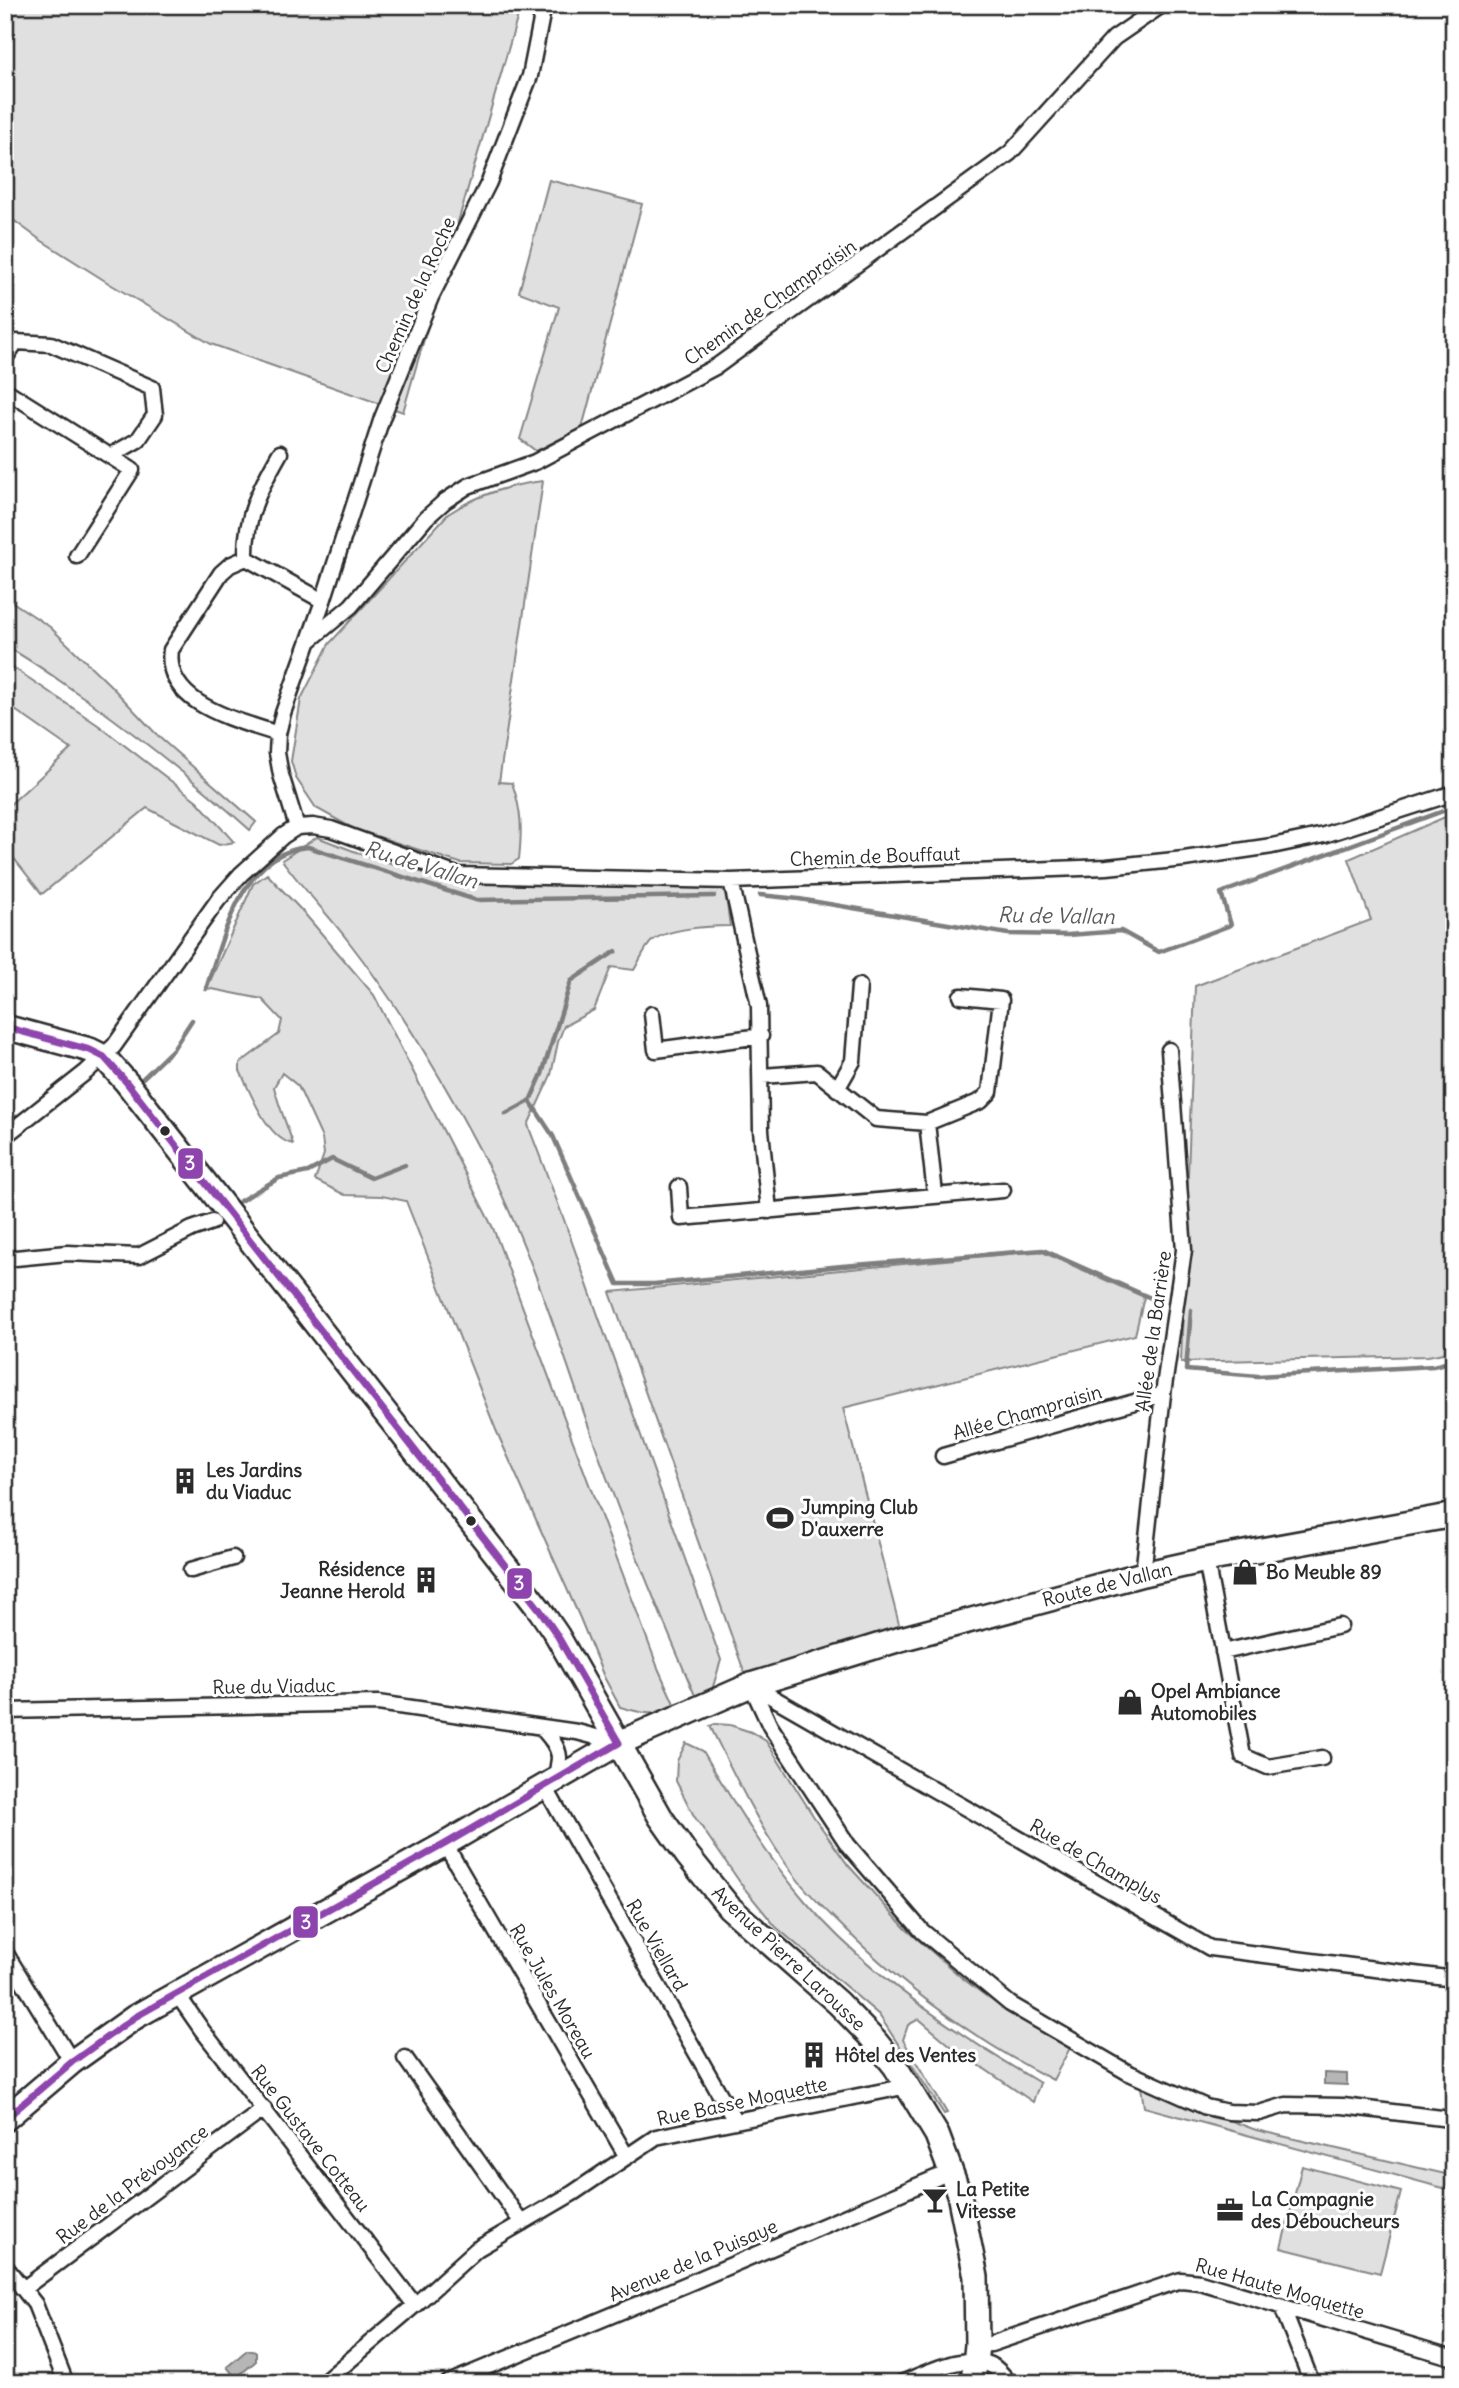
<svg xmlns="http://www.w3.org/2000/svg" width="1459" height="2388" font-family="Delius,sans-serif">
<rect width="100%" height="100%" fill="#fff"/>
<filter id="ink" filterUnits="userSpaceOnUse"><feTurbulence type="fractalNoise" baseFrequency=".0143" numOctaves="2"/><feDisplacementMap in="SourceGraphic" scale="14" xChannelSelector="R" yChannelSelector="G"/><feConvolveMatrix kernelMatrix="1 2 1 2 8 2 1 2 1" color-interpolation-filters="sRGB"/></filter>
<g filter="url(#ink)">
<path fill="#e0e0e0" stroke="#868686" stroke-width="2" d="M5,5h516l-118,407 -192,-68 -101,-60 -71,-45 -34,-25z
M549,180l93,24 -60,224 -46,23 -16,-12 39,-132 -40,-15z
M543,481l-44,301 13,1c10,28 10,47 7,76l-8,5 -51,-1 -106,-34 -38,-21 -20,-30 -5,-17 10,-62 28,-55 119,-130c29,-19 60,-29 95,-33z
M5,597l45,30 60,58 50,53 96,84 -6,8c-52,-47 -107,-90 -164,-131 -27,-18 -52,-38 -81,-53z
M5,662l93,63 99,76 37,41 -15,3 -72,-37 -105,86 -37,-47v-38l66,-60 -66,-46z
M1454,813v538l-26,5 -247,6 14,-376 176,-66 -22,-61z
M317,837l47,18 90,27 248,5 23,2 5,37c-20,0 -62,2 -78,15 -7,6 -13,21 -18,29l-23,-3 -17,43 -30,16 -6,16 -7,33 -23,50 35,92 158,443 -9,30 -15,10c-38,-87 -73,-172 -104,-261 -33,-94 -63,-192 -109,-281 -39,-75 -83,-149 -135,-216 -21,-28 -46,-53 -67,-82z
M267,874l37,39 70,82 119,233 165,440 18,40c-23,9 -33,5 -56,-1l-16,-30 -24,-59 -84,-188 -90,-229 -24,-5 -37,-1 -30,-15 9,-26 -2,-16 -24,-52 -16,-13 -8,14c5,20 13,38 19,57 -26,-5 -42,-51 -53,-73v-8l39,-29 3,-14 -20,-21 -55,-11 46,-104z
M1040,1251l104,46 -9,38 -292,73 57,220 -154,49 -136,-385z
M715,1724l15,1 21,7 15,9 48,76 34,48 58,64 56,49 48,36 60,34 -17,32c-76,-39 -146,-90 -207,-150 -18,-18 -37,-35 -52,-55 -34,-45 -59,-99 -84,-149z
M686,1743l17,8c30,52 63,105 102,150 62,73 153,134 235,182l-7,19 -82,-56 -32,-27 -11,6 -5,15 44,73 -3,1 -65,-99 -103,-88 -32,-39 -50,-72 -18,-35 1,-20z
M1141,2087l115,43 198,46v15l-310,-84z
M1302,2166l99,26 -21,81 -99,-25z"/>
<path fill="#b6b6b6" stroke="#7e7e7e" stroke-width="2" d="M1324,2073l23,1v11l-23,-1z
M247,2350l9,2v9l-20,17 -9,-11z"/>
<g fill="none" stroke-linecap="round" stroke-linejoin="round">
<path stroke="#7e7e7e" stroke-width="4.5" d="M760,895l39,4 209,35 60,1 53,-4 38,21 72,-27 -10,-32 233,-86
M206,989c17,-52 36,-137 102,-142l168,53 238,-4
M143,1078l30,-29 19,-29
M530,1101l23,35 65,148h36l188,-18 201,-16 110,49
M506,1114l24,-13 12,-27 29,-93 45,-30
M240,1201l39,-23 29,-6 24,-13 39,19 34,-13
M1191,1310l-5,60 72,6 175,-10 21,-5"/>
<g stroke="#2b2b2b" stroke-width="19">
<path id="street" d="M5,358l11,-16 35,2 101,44 3,27 -17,25 -28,16
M5,390l127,80 -55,86
M246,558c-1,-42 14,-70 34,-105
M310,640l41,-34 75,-88 19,-17 23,-15 67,-24 182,-96 293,-213 104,-115 48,-33
M278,734c-40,-14 -115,-29 -107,-84l50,-77 9,-8 16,-7 77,43
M297,827l-16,-52 -4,-22 1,-19 5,-21 40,-112 59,-183 49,-121 58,-115 41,-106 14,-71
M731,881l28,125 2,124 8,81
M652,1014l4,36 105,-14
M762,1076l55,-4 59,47 51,4 54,-22 9,-9 11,-92 -40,-4
M837,1089l16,-28 6,-75
M927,1123l8,71
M5,1136l81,-64 28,-26 104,-146 23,-26 42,-38 14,-9 16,-1 18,3 126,46 274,6 376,-14 77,-8 88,-13 52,-11 130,-42
M679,1187l2,31 322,-28
M5,1259l62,-6 72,3 53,-27 20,-7
M943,1456l220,-62
M1206,1560l37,196 25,11 54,-9
M191,1570l42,-12
M1143,1574l20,-180 21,-144 -15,-200
M1223,1652l117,-26
M751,1685l19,41 78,119 74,86 88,73 117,68 79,35 22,5 31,1 27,-8 57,1 107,13
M751,1685l459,263 244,31
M5,1711l373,-8 199,29 42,11
M541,1727c7,8 17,18 18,30 0,8 -4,14 0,22
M545,1787l190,334
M445,1844l182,313
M5,1952l67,110
M177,1994l25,36 213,275
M405,2058l117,165
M5,2266l30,38 31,79
M23,2289l241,-180
M1282,2307l30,76
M977,2345l14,-1 190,-64 19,2 254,76
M323,2383l92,-78 62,-56 96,-56 83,-56 252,-51
M448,2383l239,-99 265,-113
M901,2383c27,-10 65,-33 93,-16 6,4 11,11 16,16"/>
</g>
<g stroke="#2b2b2b" stroke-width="28">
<path id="primary" d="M5,1027l85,23 14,7 23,26 413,527 17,25 104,183 26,37 42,52 109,96 37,38 20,25 42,69 22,59 17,83 1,68 -4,38
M5,2119l67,-57 63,-45 310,-173 174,-101 132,-58 146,-45 246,-66 63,-14 248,-45"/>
</g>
<use href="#street" stroke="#fff" stroke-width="14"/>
<use href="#primary" stroke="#fff" stroke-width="23"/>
<g stroke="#fff" stroke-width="12">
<path id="bus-1" d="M5,1027l85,23 14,7 23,26 413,527 17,25 62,108
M5,2119l67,-57 63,-45 310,-173 174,-101"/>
</g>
<use href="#bus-1" stroke="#8e44ad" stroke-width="7"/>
</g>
</g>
<defs>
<g id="building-bare" transform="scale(2.1)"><path d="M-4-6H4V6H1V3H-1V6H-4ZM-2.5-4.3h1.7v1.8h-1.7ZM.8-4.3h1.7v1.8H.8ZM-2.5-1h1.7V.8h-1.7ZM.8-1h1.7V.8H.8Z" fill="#2b2b2b" stroke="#fff" stroke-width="2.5" paint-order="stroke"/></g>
<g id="stadium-bare" transform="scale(2.1)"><path d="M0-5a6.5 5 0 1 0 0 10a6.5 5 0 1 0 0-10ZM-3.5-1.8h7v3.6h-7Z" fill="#2b2b2b" stroke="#fff" stroke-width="2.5" paint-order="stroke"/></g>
<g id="shop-bare" transform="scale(2.1)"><path d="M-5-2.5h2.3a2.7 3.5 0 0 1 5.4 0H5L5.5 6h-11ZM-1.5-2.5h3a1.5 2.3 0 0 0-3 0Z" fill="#2b2b2b" stroke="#fff" stroke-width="2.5" paint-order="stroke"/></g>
<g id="bar-bare" transform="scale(2.1)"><path d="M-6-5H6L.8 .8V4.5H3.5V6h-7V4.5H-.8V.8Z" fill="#2b2b2b" stroke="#fff" stroke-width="2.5" paint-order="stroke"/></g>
<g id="office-bare" transform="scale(2.1)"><path d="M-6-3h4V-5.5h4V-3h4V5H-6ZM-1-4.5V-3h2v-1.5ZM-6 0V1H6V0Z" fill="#2b2b2b" stroke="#fff" stroke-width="2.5" paint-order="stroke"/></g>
</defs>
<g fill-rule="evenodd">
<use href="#building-bare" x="185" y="1481"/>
<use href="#stadium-bare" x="780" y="1518"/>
<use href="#shop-bare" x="1245" y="1572"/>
<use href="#building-bare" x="426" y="1580"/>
<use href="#shop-bare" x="1130" y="1702"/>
<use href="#building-bare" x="814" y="2055"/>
<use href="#bar-bare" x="935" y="2200"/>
<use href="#office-bare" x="1230" y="2210"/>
</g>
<g fill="#2b2b2b" stroke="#fff" stroke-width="2.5">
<circle cx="165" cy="1131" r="6"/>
<circle cx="471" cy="1521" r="6"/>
</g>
<g text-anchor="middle" stroke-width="6" stroke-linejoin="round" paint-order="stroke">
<g font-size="19" fill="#2b2b2b" stroke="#fff">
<text transform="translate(415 295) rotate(-66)" y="7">Chemin de la Roche</text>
<text transform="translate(770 302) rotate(-35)" y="7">Chemin de Champraisin</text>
<text transform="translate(875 856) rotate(-2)" y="7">Chemin de Bouffaut</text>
<text transform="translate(1153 1331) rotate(-82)" y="7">Allée de la Barrière</text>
<text transform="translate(1027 1412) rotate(-16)" y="7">Allée Champraisin</text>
<text transform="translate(1107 1584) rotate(-14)" y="7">Route de Vallan</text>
<text transform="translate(274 1686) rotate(-1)" y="7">Rue du Viaduc</text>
<text transform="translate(1096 1861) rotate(30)" y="7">Rue de Champlys</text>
<text transform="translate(657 1945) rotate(60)" y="7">Rue Viellard</text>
<text transform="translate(789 1958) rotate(43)" y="7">Avenue Pierre Larousse</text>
<text transform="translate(553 1991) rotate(60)" y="7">Rue Jules Moreau</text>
<text transform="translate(742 2101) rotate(-12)" y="7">Rue Basse Moquette</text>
<text transform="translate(311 2138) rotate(52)" y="7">Rue Gustave Cotteau</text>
<text transform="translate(132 2184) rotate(-37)" y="7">Rue de la Prévoyance</text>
<text transform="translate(693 2260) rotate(-23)" y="7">Avenue de la Puisaye</text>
<text transform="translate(1280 2288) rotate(16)" y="7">Rue Haute Moquette</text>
</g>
<g font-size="19" font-weight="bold" fill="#2b2b2b" stroke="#fff" text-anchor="start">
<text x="206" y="1477">Les Jardins<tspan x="206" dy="22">du Viaduc</tspan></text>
<text x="801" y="1514">Jumping Club<tspan x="801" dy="22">D'auxerre</tspan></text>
<text x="405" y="1576" text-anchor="end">Résidence<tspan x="405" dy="22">Jeanne Herold</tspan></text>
<text x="1266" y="1579">Bo Meuble 89</text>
<text x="1151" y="1698">Opel Ambiance<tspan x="1151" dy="22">Automobiles</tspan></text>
<text x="835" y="2062">Hôtel des Ventes</text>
<text x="956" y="2196">La Petite<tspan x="956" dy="22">Vitesse</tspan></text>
<text x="1251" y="2206">La Compagnie<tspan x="1251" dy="22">des Déboucheurs</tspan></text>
</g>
<g font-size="21" font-style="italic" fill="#5c5c5c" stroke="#fff">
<text transform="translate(421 865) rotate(17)" y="7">Ru de Vallan</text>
<text transform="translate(1056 916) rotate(1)" y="7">Ru de Vallan</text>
</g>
</g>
<g stroke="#fff" stroke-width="2.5">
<rect x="177" y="1147" width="27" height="33" rx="7" fill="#8e44ad"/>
<rect x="506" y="1567" width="27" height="33" rx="7" fill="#8e44ad"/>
<rect x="292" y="1905" width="27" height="34" rx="7" fill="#8e44ad"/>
</g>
<g font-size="19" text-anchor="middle" font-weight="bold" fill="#fff">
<text x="190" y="1170">3</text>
<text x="519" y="1590">3</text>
<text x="306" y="1929">3</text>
</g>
<rect width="1459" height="2388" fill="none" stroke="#fff" stroke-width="28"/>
<rect x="14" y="14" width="1431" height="2360" fill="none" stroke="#2b2b2b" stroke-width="2.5" filter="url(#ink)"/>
</svg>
